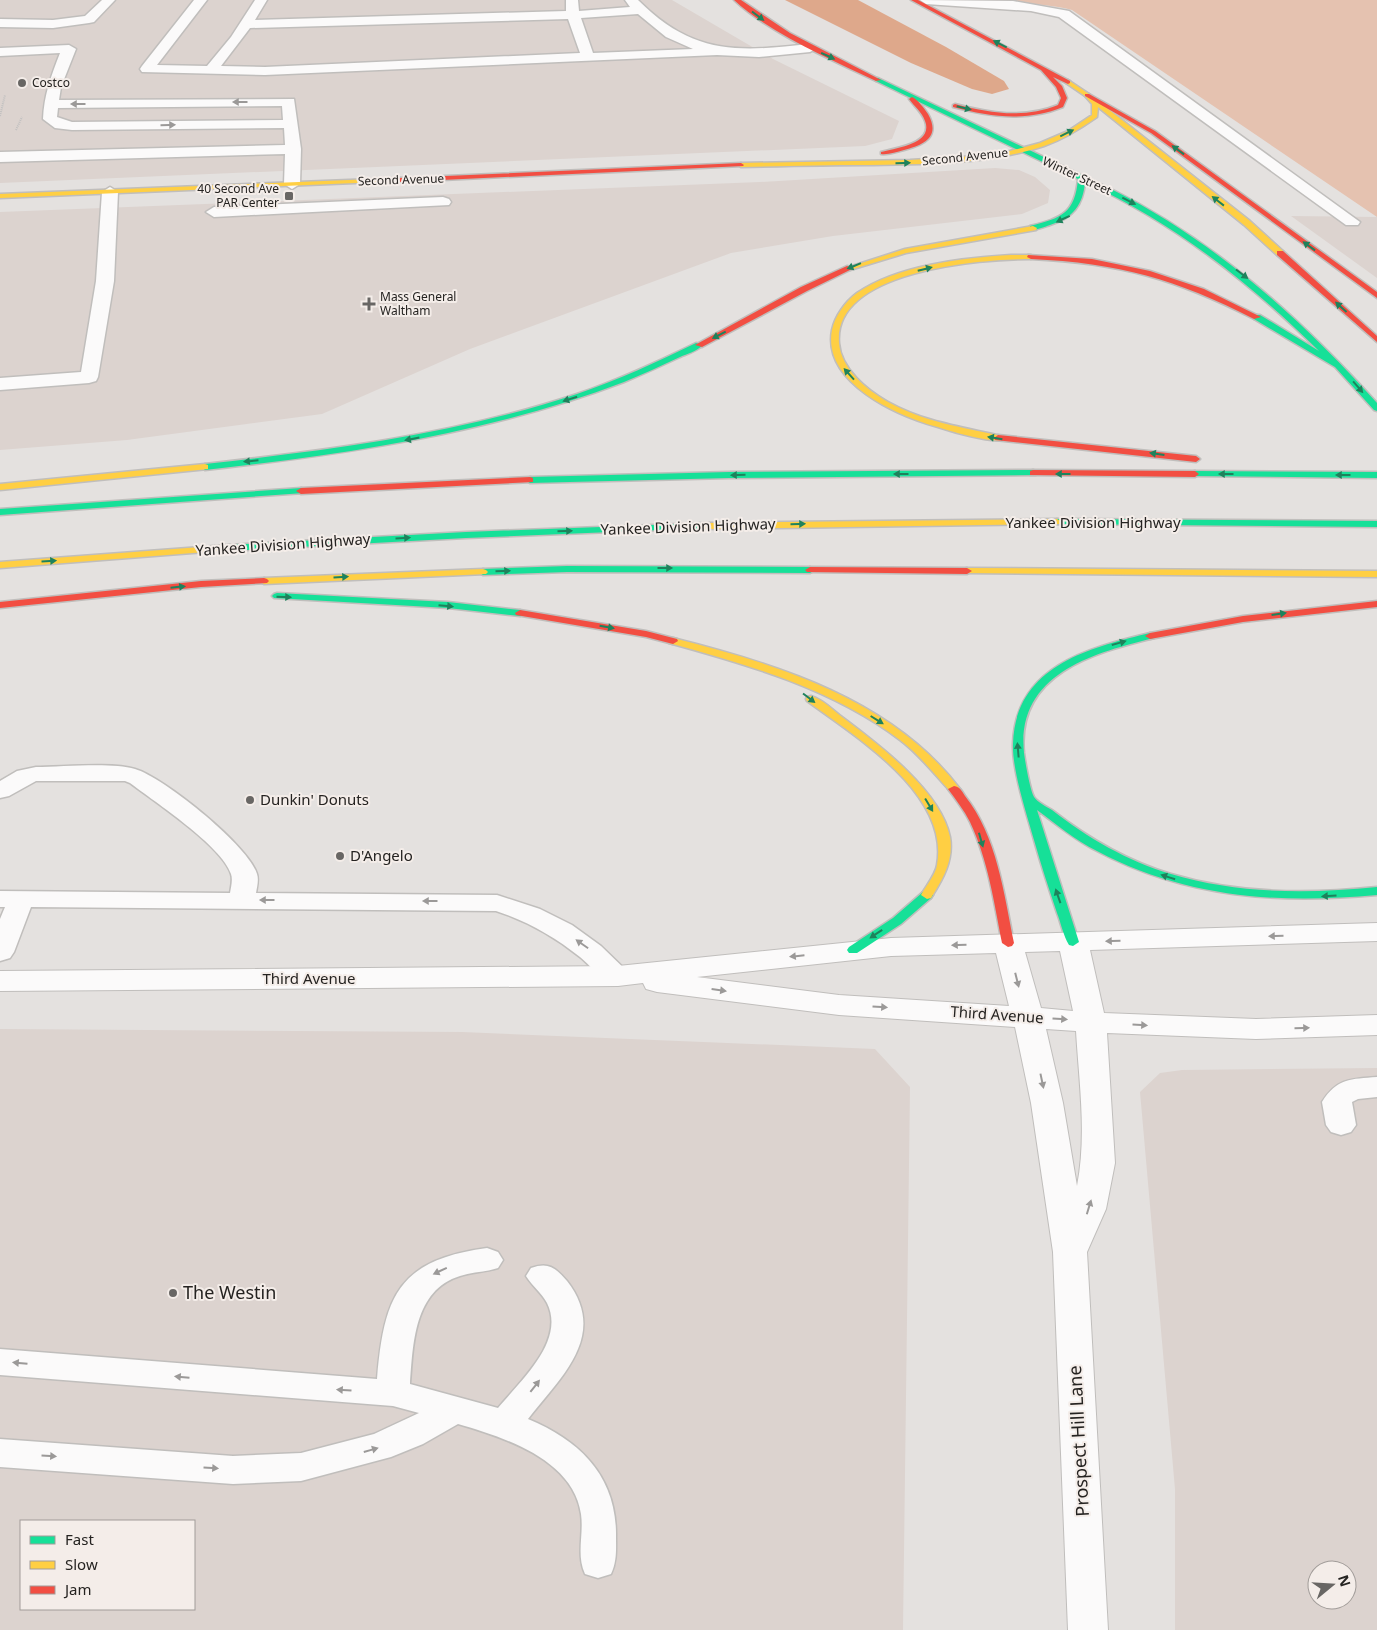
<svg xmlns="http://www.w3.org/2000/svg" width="1377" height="1630" font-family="'Noto Sans',sans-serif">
<rect width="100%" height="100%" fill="#e4e1df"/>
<path fill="#dcd3cf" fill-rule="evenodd" d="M0,0h672l101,59 126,62 -7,18 -27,7 -865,37z
M995,168l24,2 16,7 15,13 -2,13 -26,11 -189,22 -102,17 -261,96 -148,65 -195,26 -127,10v-238l760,-30z
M1291,216l86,1v61z
M0,1029l462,3 413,17 35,38 -7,543h-903zM21,1521h173v88h-173z
M1377,1068v562h-202v-141l-35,-397 20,-19 22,-3zM1317,1570h30v30h-30z"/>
<path fill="#e5c2b0" d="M954,0h423v217l-305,-207c-38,-10 -79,-4 -118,-10z"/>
<path fill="#dea88b" d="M785,0h73l88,47 58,34 5,8 -17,5 -20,-5 -61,-26z"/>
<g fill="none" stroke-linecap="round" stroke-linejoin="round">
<g stroke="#c0bebc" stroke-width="3">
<path id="lane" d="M102,0h13l-21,22 -5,1 -36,5 -53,-1v-8l53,1 32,-4z
M194,0h13l-50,65 50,1 24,-29 24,-37h12l-12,20 311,-9v-11h12l1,11 51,-4 -5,-7h13c55,55 99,52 172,44l7,4 -7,4 -51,5 -42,-2 -452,20 -123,-3 -2,-3 2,-3zM638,14l28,23 27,12 -100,4 -12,-35zM568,19l12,34 -315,14 -44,-1 29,-38z
M920,0l93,1 56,10 291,211 -2,3h-12l-287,-208 -28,-6 -105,-7z
M69,45l7,4 -15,38 -2,13 235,-1 7,50 -1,35 -8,5 -8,-5 1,-30 -285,8v-10l285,-7 -1,-17 -212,2 -17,-2 -12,-9c1,-24 8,-43 17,-66l-60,3v-8zM282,106l1,14 -211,2 -15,-5 1,-9z
M110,187l8,5 -4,89 -16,96 -2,4 -7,2 -89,7v-12l81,-6 15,-91 6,-89z
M443,197l6,2 2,3 -2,3 -235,12 -8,-5 8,-5z
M36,767c26,0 76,-5 99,2 28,8 114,77 122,105 2,6 0,13 -1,19l241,2 43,14 32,16 29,21 31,30 -4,6c-7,2 -13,4 -19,0 -10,-5 -20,-18 -29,-25 -25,-20 -53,-36 -84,-46l-465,-4 -17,45 -4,6 -10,3v-42l5,-12h-5v-16l230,2c1,-6 3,-13 1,-19 -9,-28 -76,-72 -101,-91l-5,-2h-89l-27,15 -9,2v-17l17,-10z
M1377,1077v20l-19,2 -6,3 4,23 -5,7 -10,3 -10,-3 -5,-7 -4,-23c15,-24 29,-23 55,-25z
M487,1248l11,4 5,8 -5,8c-12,4 -26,4 -38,8 -46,14 -47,68 -50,108l88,24c22,-27 68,-67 49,-105 -5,-10 -15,-17 -21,-27l5,-8c17,-6 24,-1 36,13 42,54 -6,96 -39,138 53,22 89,58 88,118 0,13 1,24 -5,37l-13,4 -13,-4c-9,-20 -1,-39 -4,-60 -8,-55 -78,-77 -123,-90l-35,20 -32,13 -90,24 -68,3 -233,-17v-28l233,17 68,-3 73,-19 45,-21 -26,-7 -393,-31v-26l377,30c7,-84 22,-119 110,-131z"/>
</g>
<g stroke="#c0bebc" stroke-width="2">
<path id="street" d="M1377,923v18l-287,9 14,63 152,6 121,-4v20l-121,4 -149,-6 8,130 -9,46 -19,43 21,378h-40l-15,-378 -22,-149 -16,-76 -176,-12 -182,-23 -11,-3 -3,-6 -25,3 -618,5v-20l618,-5 273,-28zM1060,951l13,60 -32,-3 -16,-56zM996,953l13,53 -170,-11 -142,-18 194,-21zM1046,1029l30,2c3,51 11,105 1,155l-14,-83z"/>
</g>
<g stroke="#c0bebc" stroke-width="3">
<path id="fast" d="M878,78l235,112c103,52 187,128 264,213v8l-3,-1 -39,-43 -81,-48v-4h6l59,36c-70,-69 -145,-128 -234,-169 -2,23 -12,36 -35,43 -6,2 -13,5 -20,5v-4c32,-8 45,-13 48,-47l-202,-98 -1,-1z
M696,343l7,2c-6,6 -16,9 -23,12 -19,9 -37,17 -56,25 -135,51 -276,72 -419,88l-4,-3 4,-3c126,-14 252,-30 372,-70 41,-14 80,-32 119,-51z
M1033,470l3,1v4l-307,3 -199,5 -5,-3 5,-3 199,-5z
M1195,471l182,1v6l-185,-2v-4z
M301,488l3,1v4l-304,22v-6z
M1057,519l320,2v6l-323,-3 -2,-2z
M706,523l5,3 -2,2 -243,10 -238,13 -5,-3 5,-3 238,-13z
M567,566l243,1 5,3 -5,3 -243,-1 -84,3 -5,-3 5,-3z
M277,593l171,9 72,8 5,3 -5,3 -72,-8 -174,-10 -2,-2 2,-2z
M1150,633l4,1 1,2 -1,2c-61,15 -138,36 -130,115 1,8 6,37 10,44 3,5 13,10 18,13 36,28 75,51 119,64 67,20 137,20 206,13v8c-99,9 -191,3 -280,-44 -22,-11 -41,-27 -60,-41l42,132 -6,4 -4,-1c-6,-10 -8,-22 -12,-32 -8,-24 -16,-48 -23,-73 -7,-25 -22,-70 -21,-96 2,-77 74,-96 137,-111z
M927,891l6,4 -2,3 -30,26 -44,29h-8l-2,-3 2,-3 44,-29 30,-26z"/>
</g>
<g stroke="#c0bebc" stroke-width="3">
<path id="slow" d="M1068,80l21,14 161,127 33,30v4h-6l-33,-30 -146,-118 -1,10c-17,12 -33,22 -53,29 -57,19 -118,18 -177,19 -42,0 -84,1 -126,2l-3,-2 3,-2 169,-3 67,-4 33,-5 30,-8 28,-12 24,-16v-11l-7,-8 -19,-13v-2z
M400,178l2,1v2l-402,17v-4z
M1033,226l4,2 -1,2 -130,23 -56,17 -4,-2 59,-19z
M1011,255h20l4,2 -4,2c-49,0 -198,11 -192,84 2,26 28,47 49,59 36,20 74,25 113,34v4c-14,2 -48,-8 -63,-13 -40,-11 -116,-44 -106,-97 3,-14 13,-28 25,-37 41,-28 105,-35 154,-38z
M205,464l3,1v4l-208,21v-6z
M1057,519l5,3 -2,2 -354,5 -5,-3 5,-3z
M228,545l5,3 -2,2 -231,18v-6z
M967,568l410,3v6l-413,-4 -2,-2 2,-2z
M483,569l3,1 2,2 -2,2 -222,10 -5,-3 5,-3z
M673,638c104,26 220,62 287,151l-6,3 -4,-1c-16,-17 -31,-37 -50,-51 -67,-51 -151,-75 -231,-97l-1,-2 1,-2z
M811,696c11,3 22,14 31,21 36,27 99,74 108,120 4,23 -7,42 -19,61l-4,1 -6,-4c5,-9 15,-21 16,-30 13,-71 -81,-128 -130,-164l-1,-2 1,-2z"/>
</g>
<g stroke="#c0bebc" stroke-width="3">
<path id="jam" d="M734,0h7l49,33 91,47 -5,1c-44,-21 -107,-48 -142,-81z
M911,0h7l152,81v2l-2,1 -15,-7 9,9 5,12 -4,9c-37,15 -72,10 -110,0v-2l2,-1c35,9 68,15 103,1l3,-7 -5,-11 -15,-17z
M1085,94h4l66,37 222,161v6l-226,-165 -66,-37z
M912,97c6,3 12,11 16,17 13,23 -4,31 -24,36 -8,2 -16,5 -23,4v-2c14,-4 53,-8 44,-31 -3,-9 -11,-15 -16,-22z
M741,163l3,2 -1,1 -343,16 -4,-2 4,-2z
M1277,251h6l94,85v6l-100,-87z
M1028,255l64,4 58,12 54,18 57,28 -7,2c-78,-40 -135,-56 -223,-60l-4,-2z
M847,266l7,2 -47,23 -105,56 -7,-2 106,-58z
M998,435l198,21 4,3 -4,3 -201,-22 -1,-2z
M1033,470l162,1 4,3 -4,3 -165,-2v-4z
M530,477l3,1v4l-232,12 -5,-3 5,-3z
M810,567l157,1 5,3 -5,3 -160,-2 -2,-2z
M264,578l3,1 2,2 -2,2 -66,4 -201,21v-6l201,-21z
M1377,601v6l-134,15 -93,17 -5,-3 5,-3 93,-17z
M520,610l126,21 31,8 1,2 -5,3 -27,-7 -130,-22 -1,-2z
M954,786c6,1 8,5 11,10 32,40 39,98 49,147l-2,3 -4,1 -6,-4c-8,-41 -14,-83 -32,-121 -6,-12 -14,-22 -22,-33z"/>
</g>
<path stroke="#c1c0c0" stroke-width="2" stroke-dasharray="1 1" stroke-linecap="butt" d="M0,116l5,-21
M16,130l6,-13"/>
<use href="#lane" fill="#fbfafa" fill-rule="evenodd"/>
<use href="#street" fill="#fbfafa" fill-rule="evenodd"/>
<use href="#fast" fill="#16e098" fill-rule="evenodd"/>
<use href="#slow" fill="#ffcf43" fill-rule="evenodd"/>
<use href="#jam" fill="#f24e42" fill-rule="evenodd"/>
</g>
<defs><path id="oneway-solid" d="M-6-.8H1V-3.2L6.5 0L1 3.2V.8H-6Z" transform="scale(1.25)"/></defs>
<g fill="#1e825c">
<use href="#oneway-solid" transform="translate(758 16) rotate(37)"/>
<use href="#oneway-solid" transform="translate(1000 44) rotate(-153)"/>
<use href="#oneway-solid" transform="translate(828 56) rotate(25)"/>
<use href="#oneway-solid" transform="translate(964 108) rotate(13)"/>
<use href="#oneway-solid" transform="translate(1067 133) rotate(-26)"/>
<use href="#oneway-solid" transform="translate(1178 150) rotate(-144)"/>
<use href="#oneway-solid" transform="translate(903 163) rotate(-1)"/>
<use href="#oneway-solid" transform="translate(1129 201) rotate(27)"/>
<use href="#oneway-solid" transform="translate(1218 201) rotate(-142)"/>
<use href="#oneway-solid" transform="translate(1063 219) rotate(155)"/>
<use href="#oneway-solid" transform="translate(1309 246) rotate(-144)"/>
<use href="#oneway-solid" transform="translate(854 266) rotate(158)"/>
<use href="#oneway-solid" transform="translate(925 269) rotate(-14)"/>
<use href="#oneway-solid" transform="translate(1242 274) rotate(37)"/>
<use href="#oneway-solid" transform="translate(1341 307) rotate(-138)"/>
<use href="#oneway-solid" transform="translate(719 335) rotate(153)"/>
<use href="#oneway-solid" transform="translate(849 374) rotate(-132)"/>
<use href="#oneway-solid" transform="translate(1358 387) rotate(49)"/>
<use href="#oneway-solid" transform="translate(570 399) rotate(162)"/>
<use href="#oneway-solid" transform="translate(995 438) rotate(-171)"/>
<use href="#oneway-solid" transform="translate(412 439) rotate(169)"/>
<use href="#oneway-solid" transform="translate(1157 454) rotate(-172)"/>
<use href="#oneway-solid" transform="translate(251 461) rotate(174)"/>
<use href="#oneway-solid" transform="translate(901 474) rotate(180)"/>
<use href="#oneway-solid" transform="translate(1063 474) rotate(-180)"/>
<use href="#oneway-solid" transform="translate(1226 474) rotate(-180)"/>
<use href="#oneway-solid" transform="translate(738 475) rotate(179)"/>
<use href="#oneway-solid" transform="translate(1343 475) rotate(-180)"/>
<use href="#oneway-solid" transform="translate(798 524) rotate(-1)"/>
<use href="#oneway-solid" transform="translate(565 531) rotate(-2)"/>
<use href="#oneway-solid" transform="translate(403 538) rotate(-3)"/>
<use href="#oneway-solid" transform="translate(49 561) rotate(-4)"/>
<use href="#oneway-solid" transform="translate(665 568)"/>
<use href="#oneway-solid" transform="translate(503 571) rotate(-2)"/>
<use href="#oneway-solid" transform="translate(341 577) rotate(-3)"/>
<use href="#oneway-solid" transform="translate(178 587) rotate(-6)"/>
<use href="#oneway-solid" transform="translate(284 597) rotate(1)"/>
<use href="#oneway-solid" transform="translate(446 606) rotate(5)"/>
<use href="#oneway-solid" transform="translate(1279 614) rotate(-8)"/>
<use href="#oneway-solid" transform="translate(607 627) rotate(10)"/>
<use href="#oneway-solid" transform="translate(1119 643) rotate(-16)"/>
<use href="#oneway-solid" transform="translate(809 698) rotate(37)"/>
<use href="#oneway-solid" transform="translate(877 720) rotate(32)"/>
<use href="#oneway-solid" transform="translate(1018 750) rotate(-95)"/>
<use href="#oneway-solid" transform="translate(929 805) rotate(59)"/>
<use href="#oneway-solid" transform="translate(981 840) rotate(74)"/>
<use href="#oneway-solid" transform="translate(1168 877) rotate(-162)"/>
<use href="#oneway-solid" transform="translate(1058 896) rotate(-109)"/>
<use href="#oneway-solid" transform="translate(1329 896) rotate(177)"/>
<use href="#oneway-solid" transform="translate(876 934) rotate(146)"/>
</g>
<g fill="#9b9998">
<use href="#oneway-solid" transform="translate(240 102) rotate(180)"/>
<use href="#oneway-solid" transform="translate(78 104) rotate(180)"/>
<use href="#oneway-solid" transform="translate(168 125) rotate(-1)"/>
<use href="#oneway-solid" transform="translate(267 900) rotate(-180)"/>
<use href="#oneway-solid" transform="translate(430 901) rotate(-180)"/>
<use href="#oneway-solid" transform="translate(1276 936) rotate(178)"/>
<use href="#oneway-solid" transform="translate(1113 941) rotate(178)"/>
<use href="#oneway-solid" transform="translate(582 944) rotate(-145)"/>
<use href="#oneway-solid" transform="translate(959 945) rotate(178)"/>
<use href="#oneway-solid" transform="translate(797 956) rotate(174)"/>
<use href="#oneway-solid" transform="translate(1017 980) rotate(76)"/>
<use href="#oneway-solid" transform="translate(719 990) rotate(8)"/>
<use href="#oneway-solid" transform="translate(880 1007) rotate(4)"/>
<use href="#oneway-solid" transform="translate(1060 1019) rotate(4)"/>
<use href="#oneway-solid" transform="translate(1140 1025) rotate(3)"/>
<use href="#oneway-solid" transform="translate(1302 1028) rotate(-2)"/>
<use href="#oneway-solid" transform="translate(1042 1081) rotate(78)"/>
<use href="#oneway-solid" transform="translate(1089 1207) rotate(-73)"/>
<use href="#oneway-solid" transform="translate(440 1271) rotate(155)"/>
<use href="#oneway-solid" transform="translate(20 1363) rotate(-175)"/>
<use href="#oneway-solid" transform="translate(182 1377) rotate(-175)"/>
<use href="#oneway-solid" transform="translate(535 1386) rotate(-52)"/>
<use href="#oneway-solid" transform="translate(344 1390) rotate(-176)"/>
<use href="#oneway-solid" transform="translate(371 1450) rotate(-16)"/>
<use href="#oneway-solid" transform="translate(49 1456) rotate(4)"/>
<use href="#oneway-solid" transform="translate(211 1468) rotate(4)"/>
</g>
<g fill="#686664" stroke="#f4ede9" stroke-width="2">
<circle cx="22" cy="83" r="5"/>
<rect x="284" y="191" width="10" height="10" rx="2.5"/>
<path d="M366.5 296.5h5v5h5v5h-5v5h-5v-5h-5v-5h5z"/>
<circle cx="250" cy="800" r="5"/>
<circle cx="340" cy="856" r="5"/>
<circle cx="173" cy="1293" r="5"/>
</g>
<g text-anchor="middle" stroke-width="4" stroke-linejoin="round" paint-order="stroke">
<g font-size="12" fill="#252321" stroke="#f4ede9" text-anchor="start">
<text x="32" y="87">Costco</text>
<text x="279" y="193" text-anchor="end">40 Second Ave<tspan x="279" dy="14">PAR Center</tspan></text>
<text x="380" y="301">Mass General<tspan x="380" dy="14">Waltham</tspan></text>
</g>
<g font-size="12" fill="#252321" stroke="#f4ede9">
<text transform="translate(965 157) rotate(-6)" y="4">Second Avenue</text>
<text transform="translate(1077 176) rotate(25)" y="4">Winter Street</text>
<text transform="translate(401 180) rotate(-2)" y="4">Second Avenue</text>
</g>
<g font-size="15" fill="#252321" stroke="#f4ede9">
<text x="1093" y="528">Yankee Division Highway</text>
<text transform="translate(688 527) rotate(-2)" y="5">Yankee Division Highway</text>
<text transform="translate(283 545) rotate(-4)" y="5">Yankee Division Highway</text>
<text x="309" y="984">Third Avenue</text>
<text transform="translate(997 1015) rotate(4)" y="5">Third Avenue</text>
</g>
<g font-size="15" fill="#252321" stroke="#f4ede9" text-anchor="start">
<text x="260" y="805">Dunkin' Donuts</text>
<text x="350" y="861">D'Angelo</text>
</g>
<g font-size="18" fill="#252321" stroke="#f4ede9" text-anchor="start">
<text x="183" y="1299">The Westin</text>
</g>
<g font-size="18" fill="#252321" stroke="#f4ede9">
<text transform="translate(1079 1441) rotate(-93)" y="6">Prospect Hill Lane</text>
</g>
</g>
<rect x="20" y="1520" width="175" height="90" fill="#f4ede9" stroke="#a19c99"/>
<rect x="30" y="1536" width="25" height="8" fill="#16e098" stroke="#a19c99"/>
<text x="65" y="1545" font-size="15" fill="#252321">Fast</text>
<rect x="30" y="1561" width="25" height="8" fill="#ffcf43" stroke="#a19c99"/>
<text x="65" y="1570" font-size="15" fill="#252321">Slow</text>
<rect x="30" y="1586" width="25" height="8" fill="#f24e42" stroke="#a19c99"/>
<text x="65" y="1595" font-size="15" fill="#252321">Jam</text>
<g transform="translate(1332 1585) rotate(72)"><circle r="24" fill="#f4ede9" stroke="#a19c99"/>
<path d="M0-4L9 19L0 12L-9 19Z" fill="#686664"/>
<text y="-8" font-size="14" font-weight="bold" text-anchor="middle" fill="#252321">N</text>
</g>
</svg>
